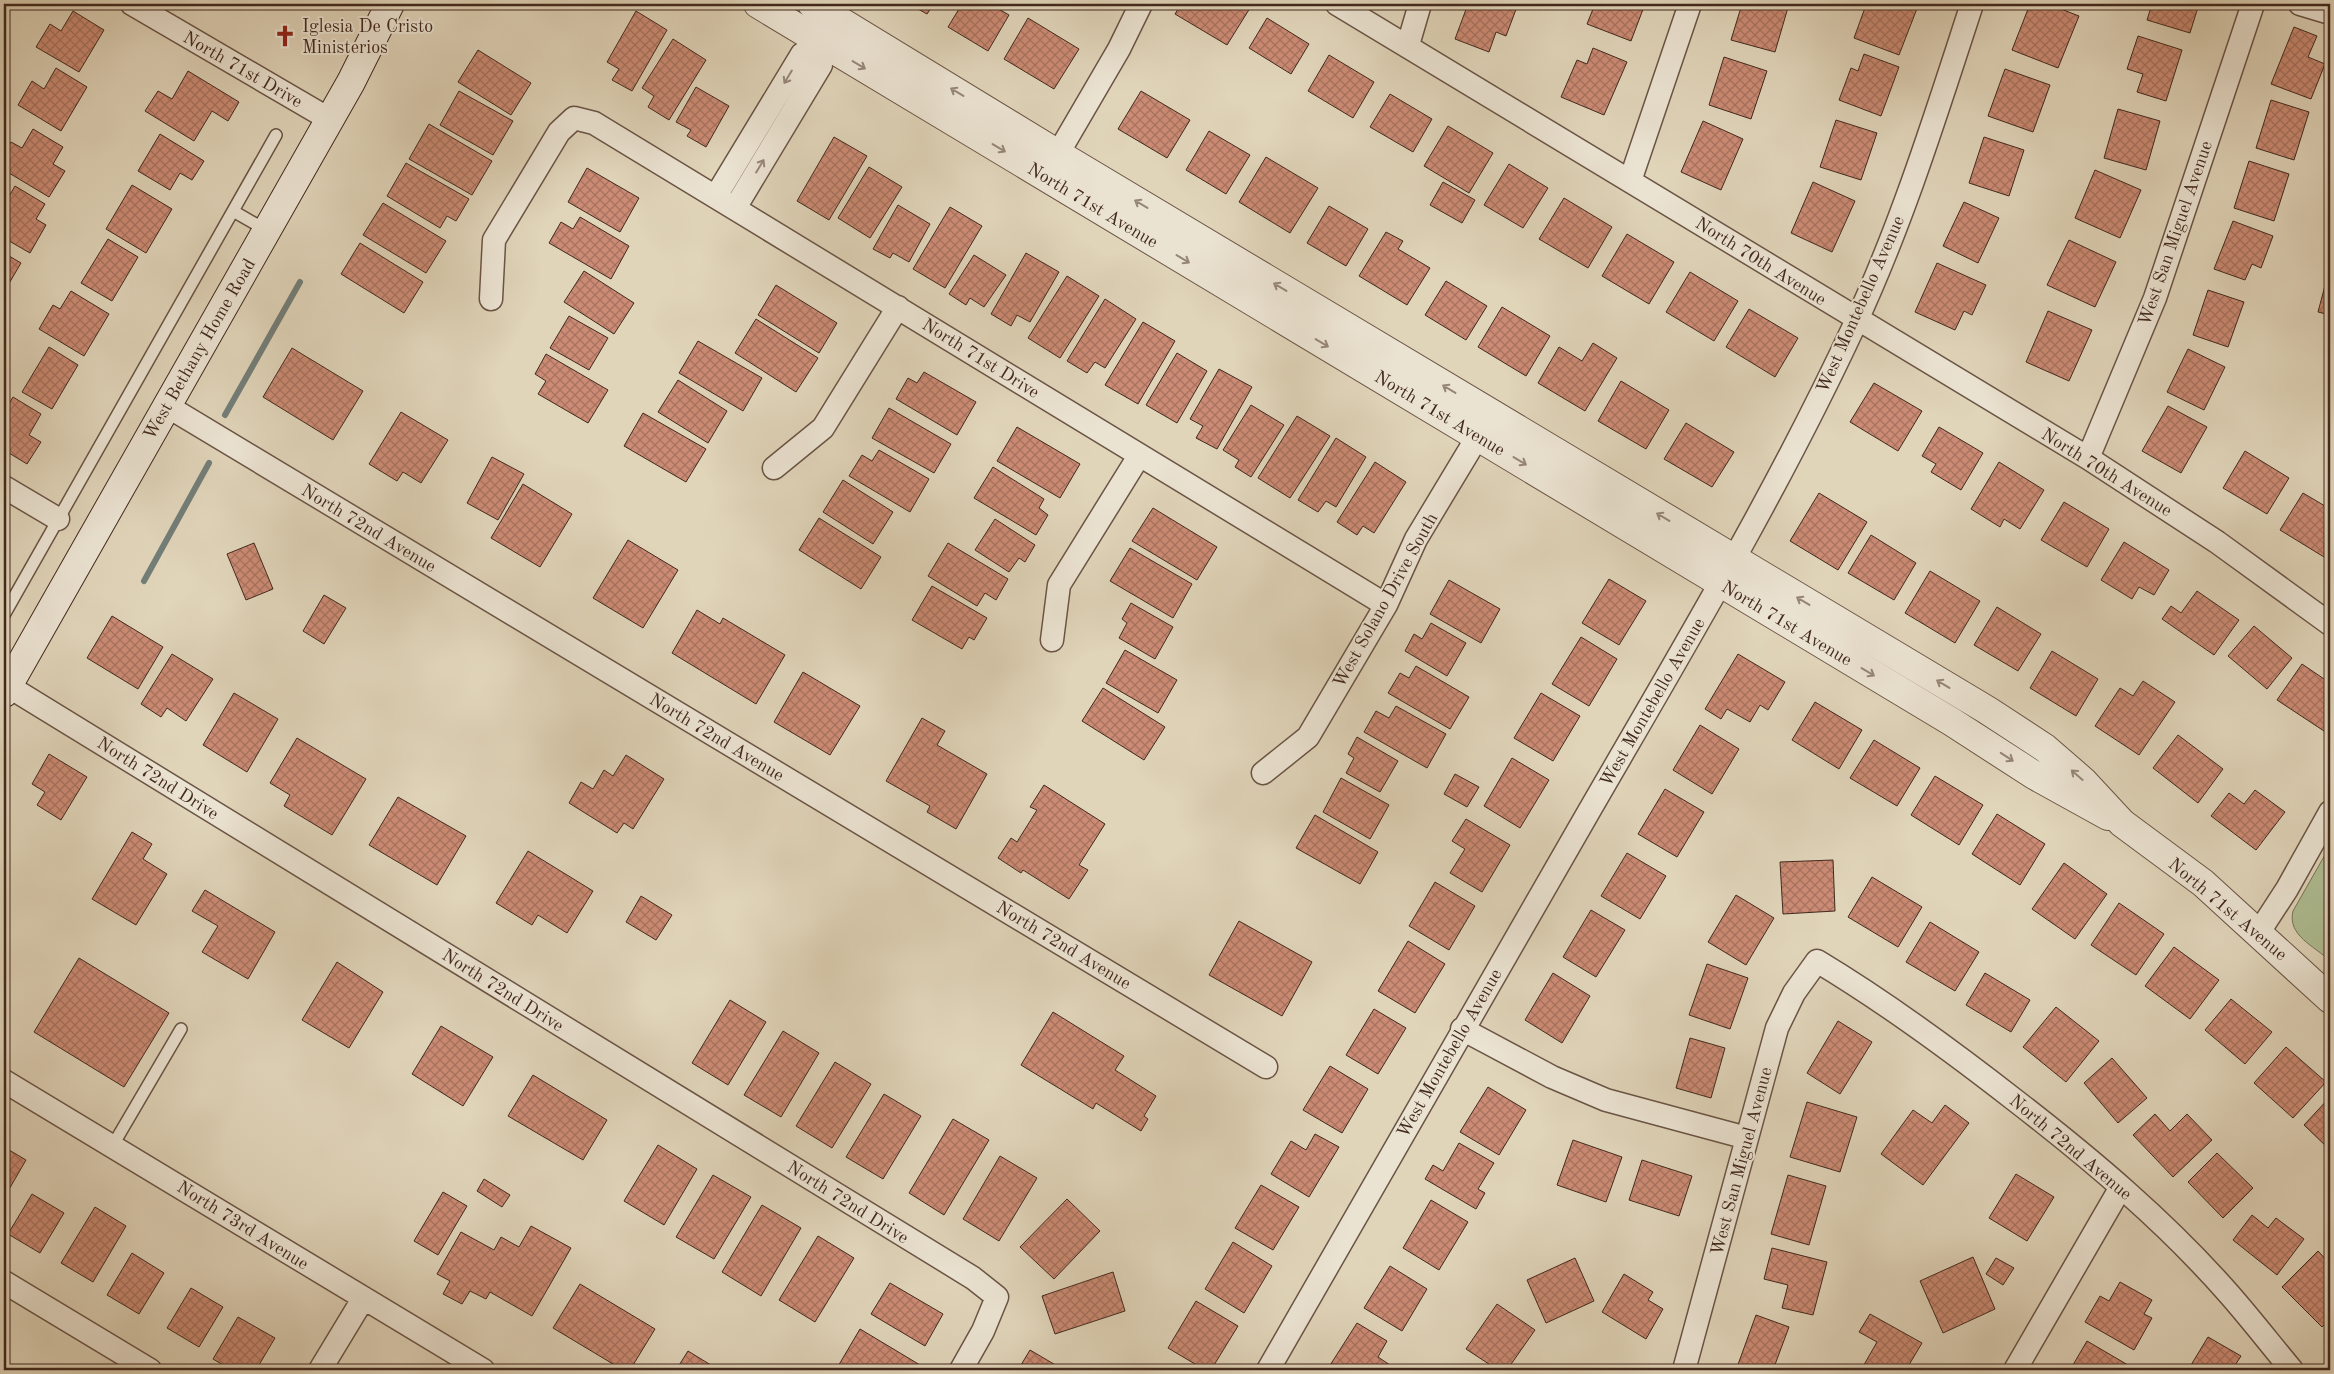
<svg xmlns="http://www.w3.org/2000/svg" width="2334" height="1374" font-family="'Old Standard TT',serif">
<defs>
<pattern id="building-cross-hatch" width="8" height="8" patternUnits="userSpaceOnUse" patternTransform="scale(1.25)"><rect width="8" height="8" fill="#cc8b74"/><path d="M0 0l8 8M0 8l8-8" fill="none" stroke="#a7725f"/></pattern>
</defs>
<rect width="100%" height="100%" fill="#e0d4b9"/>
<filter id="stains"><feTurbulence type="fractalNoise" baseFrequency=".004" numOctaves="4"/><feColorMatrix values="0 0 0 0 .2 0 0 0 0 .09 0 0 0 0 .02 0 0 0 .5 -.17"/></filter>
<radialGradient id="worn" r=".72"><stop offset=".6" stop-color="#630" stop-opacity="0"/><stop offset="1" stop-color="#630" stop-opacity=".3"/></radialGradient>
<path fill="#aebd92" stroke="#787358" d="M2330,846v115c-15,-15 -43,-25 -37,-50z"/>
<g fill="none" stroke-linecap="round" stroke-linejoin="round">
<path stroke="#737e78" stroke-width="6" d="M225,415l75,-133
M144,581l65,-118"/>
</g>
<path fill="url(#building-cross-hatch)" stroke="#42291e" d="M909,4h25l-7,10z
M962,4h28l19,11 -21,36 -40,-24z
M1181,4h63l6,4 -23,37 -52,-31z
M1468,4h50l-12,32 -10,-4 -7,20 -34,-13z
M1595,4h50l-14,37 -44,-17z
M1742,4h47l-14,48 -44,-12z
M1880,4l38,2 -19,49 -45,-17 12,-33 12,5z
M2030,4h18l31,12 -21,52 -46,-18z
M2152,4h47l-9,29 -43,-13z
M73,11l31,19 -25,42 -43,-25 14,-23 11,7z
M636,11l31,19 -35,61 -20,-11 7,-11 -12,-7z
M1028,18l51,31 -25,40 -50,-30z
M1267,18l42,26 -18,30 -42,-26z
M2294,27l23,9 -9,21 17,7 -14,35 -40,-15z
M2138,36l44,14 -16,51 -29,-9 6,-18 -16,-5z
M673,39l33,21 -37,60 -21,-13 6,-11 -12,-8z
M1593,48l34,14 -23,53 -43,-18 16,-37 10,4z
M478,50l53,33 -20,32 -53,-33z
M1864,54l35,13 -18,49 -42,-16 12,-32 7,3z
M1329,55l45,27 -21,36 -45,-27z
M1724,57l43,14 -16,48 -42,-14z
M56,68l31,19 -26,44 -43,-26 14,-24 12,8z
M2005,69l45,16 -17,47 -45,-16z
M188,71l51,31 -11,19 -16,-10 -18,30 -49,-30 13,-20 14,8z
M696,87l33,19 -23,41 -19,-11 4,-6 -15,-8z
M459,91l54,30 -20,34 -53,-30z
M1141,91l49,29 -23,38 -49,-29z
M1390,94l42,25 -19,33 -43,-25z
M2271,100l38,12 -15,48 -38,-12z
M2118,109l42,12 -14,49 -42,-12z
M1836,120l41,13 -16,47 -41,-13z
M1703,121l40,18 -22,51 -40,-18z
M429,124l63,37 -20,34 -63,-36z
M1448,126l45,27 -24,40 -45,-27z
M33,129l30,18 -10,17 12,7 -16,26 -45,-27v-16l7,-12 11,6z
M1209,131l41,24 -24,39 -40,-24z
M160,134l44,27 -12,19 -12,-7 -10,17 -32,-19z
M834,137l33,19 -38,64 -32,-19z
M1984,137l40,13 -15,46 -40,-13z
M1266,157l52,31 -28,45 -51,-31z
M2249,161l40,13 -15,47 -40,-13z
M406,163l63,36 -13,22 -9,-5 -7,12 -53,-32z
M1509,164l39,24 -25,40 -39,-23z
M869,167l33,20 -32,51 -32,-20z
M587,168l52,30 -19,34 -52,-30z
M2095,170l46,20 -21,48 -45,-20z
M1443,182l32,18 -13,23 -32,-18z
M1813,182l42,19 -23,51 -41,-19z
M132,185l40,24 -26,44 -40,-24z
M15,186l30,18 -9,15 10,6 -16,28 -26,-15v-33z
M1564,198l48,29 -24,41 -49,-29z
M1964,202l35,16 -21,45 -35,-17z
M383,203l63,38 -20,32 -63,-38z
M898,205l32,19 -21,38 -16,-9 -3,5 -17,-9z
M1329,206l39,23 -22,37 -39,-23z
M950,207l32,19 -37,62 -32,-19z
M580,217l49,29 -18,33 -62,-36 12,-21 12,7z
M2233,221l40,15 -12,32 -9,-4 -7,16 -31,-11z
M1386,232l17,9 -5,8 32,19 -23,37 -48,-29z
M1627,234l47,28 -25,42 -47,-28z
M108,239l30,18 -26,44 -31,-18z
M2069,240l47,22 -21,45 -48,-22z
M360,243l63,39 -19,31 -63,-39z
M4,253l17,10 -17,29z
M1026,253l33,19 -29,50 -13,-7 -6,11 -20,-12z
M974,255l32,20 -22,32 -14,-9 -4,7 -17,-11z
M1937,263l49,22 -14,30 -8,-4 -9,19 -40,-18z
M584,271l50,32 -20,31 -50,-32z
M1690,272l48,29 -24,40 -48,-29z
M1067,276l32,20 -39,62 -32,-20z
M2327,278l3,1v36l-12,-3z
M1446,281l41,25 -21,34 -41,-25z
M776,285l61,38 -18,30 -61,-38z
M2208,290l36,12 -16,45 -35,-12z
M71,291l38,23 -25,42 -45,-27 14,-24 7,4z
M1105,299l31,20 -31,49 -10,-6 -8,11 -20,-12z
M1502,307l48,29 -24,40 -48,-29z
M1749,309l49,29 -23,39 -49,-30z
M2048,311l44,19 -23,51 -43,-19z
M569,316l39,22 -19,32 -39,-22z
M756,319l62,39 -22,34 -61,-39z
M1143,322l32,19 -37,63 -33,-19z
M698,341l64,37 -19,33 -64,-38z
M1593,343l24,15 -32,53 -47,-28 21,-36 23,14z
M49,347l29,18 -26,44 -30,-17z
M292,348l71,43 -30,49 -70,-43z
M2188,349l37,18 -21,43 -37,-18z
M1177,353l30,18 -30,52 -31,-18z
M546,354l62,36 -20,33 -50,-29 8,-13 -11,-7z
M1219,369l33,18 -35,62 -21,-11 7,-12 -13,-7z
M924,372l52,30 -19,33 -61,-36 12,-21 9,5z
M678,380l49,31 -19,32 -50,-31z
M1621,381l48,29 -23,39 -48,-28z
M1874,383l48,28 -24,40 -48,-29z
M13,397l28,17 -12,21 12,7 -14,22 -23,-14v-38z
M1251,405l33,20 -33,52 -16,-10 4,-7 -16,-10z
M2168,406l39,21 -26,46 -39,-22z
M889,408l62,36 -17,29 -62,-35z
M401,412l47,28 -27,43 -18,-11 -6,9 -28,-17z
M643,413l63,36 -20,33 -62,-36z
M1297,416l33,20 -40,62 -32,-20z
M1686,423l48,29 -22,35 -48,-28z
M1017,427l63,37 -20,34 -63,-37z
M1939,427l44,26 -22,37 -30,-18 5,-8 -14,-8z
M1336,438l30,19 -30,50 -10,-6 -8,11 -20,-12z
M879,450l50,29 -19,33 -61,-36 13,-21 10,6z
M2245,451l44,27 -22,36 -44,-26z
M492,457l32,17 -26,46 -31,-17z
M1375,462l31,20 -32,51 -11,-7 -6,9 -20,-13z
M1999,462l45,28 -24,39 -16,-10 -4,8 -29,-18z
M993,467l51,32 -5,9 9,7 -12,20 -62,-37z
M843,480l50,32 -20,32 -50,-32z
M523,484l49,30 -32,53 -49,-29z
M1819,493l48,29 -29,48 -48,-29z
M2303,493l27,16v38l-6,10 -44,-27z
M2064,502l45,27 -22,38 -46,-27z
M1153,508l64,39 -20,33 -65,-39z
M819,518l62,39 -20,32 -62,-39z
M995,519l40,26 -10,17 -6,-4 -10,14 -34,-22z
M1871,535l45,28 -22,37 -46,-27z
M628,540l50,30 -35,58 -50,-30z
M2124,542l45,28 -15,25 -15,-8 -7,12 -31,-19z
M254,543l19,46 -27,11 -19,-46z
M948,543l60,36 -12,21 -11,-7 -8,13 -49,-30z
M1130,548l62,36 -19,34 -63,-37z
M1930,571l50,30 -25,42 -50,-30z
M1609,579l37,22 -27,44 -37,-22z
M1449,580l51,29 -19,34 -51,-29z
M932,586l55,32 -13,22 -5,-3 -7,12 -50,-29z
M2197,591l42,29 -25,35 -52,-36 9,-13 10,7z
M324,595l22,13 -22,36 -21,-13z
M1131,603l42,24 -18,32 -36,-21 8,-15 -5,-4z
M1997,607l44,27 -23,37 -44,-26z
M697,610l23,14 3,-6 62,37 -29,49 -84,-51z
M112,616l51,31 -25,42 -51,-31z
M1431,623l35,20 -19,33 -42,-25 9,-17 8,5z
M2254,626l38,32 -25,31 -39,-33z
M1581,637l36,22 -28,47 -37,-22z
M1125,650l52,30 -19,33 -52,-30z
M2052,651l46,28 -22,37 -46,-28z
M172,654l41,25 -27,42 -19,-13 -6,9 -20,-13z
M1738,654l47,28 -17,28 -8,-5 -10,17 -23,-13 -6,10 -16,-10z
M2302,664l28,19v38l-6,10 -47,-31z
M1416,666l53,31 -19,32 -62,-36 12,-20 9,5z
M803,672l57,34 -30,49 -56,-33z
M2143,681l32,21 -36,53 -44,-29 25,-38 13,8z
M1103,688l62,39 -21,33 -62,-39z
M234,693l44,26 -31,53 -44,-27z
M1541,693l39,23 -27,45 -39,-23z
M1815,702l47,28 -23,39 -47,-29z
M1396,706l50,28 -19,34 -63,-36 12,-21 13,7z
M922,718l23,13 -8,14 50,29 -31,55 -29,-17 3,-6 -44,-25z
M1700,725l39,24 -27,45 -39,-24z
M2178,735l45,34 -25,34 -45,-35z
M1357,737l41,24 -18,31 -34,-19 8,-15 -6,-4z
M297,738l69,41 -34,56 -48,-29 6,-11 -20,-12z
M1874,740l46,28 -23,38 -47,-28z
M49,754l38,23 -26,43 -24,-15 8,-13 -13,-8z
M626,755l38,24 -31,50 -9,-6 -7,10 -48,-30 12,-21 12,7 11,-19 9,6z
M1512,758l37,22 -29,48 -36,-22z
M1455,774l24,13 -12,20 -23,-13z
M1935,776l48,29 -24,40 -48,-30z
M1341,778l48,27 -19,34 -47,-27z
M1044,785l61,39 -26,41 9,5 -19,29 -46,-29 -2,3 -23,-15 13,-20 6,4 20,-32 -7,-3z
M1665,789l39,23 -27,45 -39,-23z
M2255,790l30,22 -29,38 -45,-34 18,-23 15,11z
M398,797l68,39 -29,49 -68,-40z
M1997,814l48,30 -25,41 -48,-31z
M1315,815l63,37 -18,32 -64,-36z
M1466,819l44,26 -28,47 -32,-19 15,-24 -13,-8z
M132,832l20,12 -9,15 24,15 -31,51 -44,-26z
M528,851l65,40 -26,42 -29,-18 -6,10 -36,-22z
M1627,853l39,23 -26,43 -39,-23z
M1833,860l2,51 -52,3 -3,-52z
M2064,863l43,31 -32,45 -43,-30z
M1872,877l50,30 -24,40 -50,-30z
M1435,882l40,24 -26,44 -40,-24z
M205,890l70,42 -27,47 -46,-27 16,-26 -26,-15z
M1736,895l38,23 -28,47 -38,-23z
M641,896l31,19 -16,25 -30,-18z
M2119,903l45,31 -28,41 -45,-30z
M1591,910l34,20 -29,47 -33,-20z
M1239,921l73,41 -30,54 -73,-41z
M1930,922l49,30 -24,39 -49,-29z
M1408,941l37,23 -30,49 -37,-22z
M2174,947l45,33 -29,39 -45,-33z
M79,958l90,55 -45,74 -90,-55z
M337,962l46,30 -34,56 -47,-28z
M1707,964l41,14 -18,51 -41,-14z
M1553,973l37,23 -28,47 -37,-23z
M1985,973l45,27 -19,32 -45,-27z
M2231,999l41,33 -27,32 -40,-34z
M730,1000l36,22 -38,63 -36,-22z
M2056,1007l43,34 -33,41 -43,-35z
M1374,1009l32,19 -28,46 -32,-19z
M1053,1012l71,44 -9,14 41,26 -12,20 4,3 -7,12 -45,-28 -3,6 -72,-44z
M1838,1021l34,21 -32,52 -33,-21z
M441,1026l52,31 -30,49 -51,-32z
M783,1031l36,22 -38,64 -37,-22z
M1690,1038l35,10 -14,50 -35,-10z
M2286,1047l40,35 -33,36 -39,-35z
M2112,1058l35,40 -29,25 -34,-40z
M835,1062l36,22 -39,64 -36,-22z
M1330,1066l38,23 -26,44 -39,-23z
M533,1075l74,45 -24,40 -75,-44z
M1488,1087l38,23 -27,45 -39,-23z
M884,1094l37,22 -38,63 -37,-22z
M2330,1097v53l-26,-25z
M1807,1102l50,15 -17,55 -50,-15z
M1945,1105l24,18 -46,62 -42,-31 32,-44 19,13z
M2155,1114l15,17 17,-17 25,26 -39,37 -40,-42z
M953,1119l36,21 -45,75 -35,-22z
M1315,1134l24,13 -30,50 -38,-23 20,-33 15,9z
M1573,1140l49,17 -16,45 -49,-17z
M1459,1143l35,20 -16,26 7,4 -9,16 -51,-30 8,-14 10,6z
M658,1145l39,24 -33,56 -40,-24z
M4,1147l22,13 -22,38z
M2217,1153l36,35 -30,30 -35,-36z
M1000,1156l37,22 -38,63 -36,-22z
M1642,1160l50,16 -13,40 -50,-16z
M2016,1174l38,23 -27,44 -38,-23z
M713,1175l38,22 -37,62 -38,-22z
M1788,1175l38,11 -17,59 -38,-11z
M484,1179l26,16 -8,12 -25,-16z
M1261,1185l38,22 -26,43 -38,-22z
M443,1192l24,14 -29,49 -24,-14z
M32,1194l32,19 -24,40 -32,-19z
M1067,1199l33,32 -46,48 -34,-32z
M1431,1200l37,22 -29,48 -36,-22z
M762,1205l39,23 -40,68 -39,-24z
M95,1207l31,19 -33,56 -32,-19z
M2252,1215l16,13 8,-10 28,21 -27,36 -44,-35z
M531,1226l40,22 -39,68 -42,-24 -4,7 -16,-8 -8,13 -19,-10 7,-13 -13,-7 24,-42 33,18 7,-13 18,10z
M818,1236l36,22 -39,64 -36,-22z
M1233,1242l39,24 -28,47 -39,-24z
M1772,1248l55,14 -14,53 -31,-7 6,-23 -24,-6z
M2318,1251l12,13v55l-8,8 -40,-40z
M132,1253l32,20 -25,41 -32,-19z
M1973,1257l22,52 -52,24 -23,-52z
M1575,1258l19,43 -48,22 -19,-43z
M1996,1258l18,10 -11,17 -17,-11z
M1390,1266l37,23 -25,42 -38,-23z
M1113,1272l12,39 -70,23 -13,-38z
M1624,1274l29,18 -5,8 15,9 -17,30 -44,-27z
M2120,1282l32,18 -8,14 8,4 -18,32 -49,-28 15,-26 9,5z
M890,1283l53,31 -18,32 -54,-32z
M580,1284l75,45 -25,41h-7l-70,-42z
M191,1288l32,19 -24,40 -32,-19z
M1196,1301l42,25 -27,44h-6l-37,-22z
M1497,1304l38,26 -28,40h-9l-32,-21z
M1870,1314l52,29 -16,27h-45l16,-28 -18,-10z
M1756,1315l33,12 -16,43h-37z
M238,1317l37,21 -19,32h-24l-19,-11z
M1357,1323l30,18 -9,16 12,8 -3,5h-60z
M860,1329l60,36 -3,5h-77l-3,-2z
M2208,1337l33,19 -9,14h-44z
M2087,1341l46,27 -1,2h-62z
M1030,1350l34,20h-46z
M688,1351l31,19h-43z"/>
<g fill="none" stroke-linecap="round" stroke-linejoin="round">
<g stroke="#6a5445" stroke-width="14">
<path id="service" d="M233,211l33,19
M4,615l272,-480
M113,1145l68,-116"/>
</g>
<g stroke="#6a5445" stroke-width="25">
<path id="minor" d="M132,4l197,115
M1337,4l751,454 129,84 113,82
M2300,4l30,9
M1408,45l12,-41
M1049,169l70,-120 22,-45
M1630,181l60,-177
M716,196l86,-142 19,-12 8,-13
M735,208l86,-143v-23
M491,299l3,-59 65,-108 15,-14 20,5 792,482
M167,406l1099,661
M2088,458l67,-160 98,-294
M774,468l49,-40 75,-121
M4,487l54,32
M1052,640l7,-55 80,-129
M8,686l965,592 24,19 -14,34 -22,39
M1263,773l45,-36 78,-132 30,-66 62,-103
M2259,932l28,-43 43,-77
M1462,1029l90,48 54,23 141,38
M4,1081l479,289
M4,1282l146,88
M320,1370l43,-71
M1268,1370c106,-186 212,-372 320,-557 93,-161 189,-321 267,-489 48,-103 82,-213 117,-320
M1684,1370l93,-342 17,-35 23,-32c70,42 135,90 199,140 75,58 150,121 213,193 22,25 42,51 63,76
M2015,1370l106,-183"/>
</g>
<g stroke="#6a5445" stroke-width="30">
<path id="tertiary" d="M758,4l1194,718 82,53 74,41
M812,4l246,150 929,556 58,38 38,33 39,42 81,60 127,116"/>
</g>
<g stroke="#42291e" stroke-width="30">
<path id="secondary" d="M4,693l347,-611 39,-78"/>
</g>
<use href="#service" stroke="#ebe3d2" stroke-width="11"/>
<use href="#minor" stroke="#ebe3d2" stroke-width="22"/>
<use href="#tertiary" stroke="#ebe3d2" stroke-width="28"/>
<use href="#secondary" stroke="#ebe3d2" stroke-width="28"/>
</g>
<defs><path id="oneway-shaft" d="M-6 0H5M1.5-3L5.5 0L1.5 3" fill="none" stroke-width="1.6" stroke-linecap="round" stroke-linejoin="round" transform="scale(1.25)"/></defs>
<g stroke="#968678">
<use href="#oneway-shaft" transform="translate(859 65) rotate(31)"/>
<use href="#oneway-shaft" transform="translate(788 77) rotate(121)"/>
<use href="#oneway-shaft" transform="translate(957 92) rotate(-149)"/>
<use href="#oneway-shaft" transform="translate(999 148) rotate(31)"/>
<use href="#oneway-shaft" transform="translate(760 166) rotate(-59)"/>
<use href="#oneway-shaft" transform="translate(1141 204) rotate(-149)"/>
<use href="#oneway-shaft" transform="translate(1183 259) rotate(31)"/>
<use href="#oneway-shaft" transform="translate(1280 287) rotate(-149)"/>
<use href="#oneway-shaft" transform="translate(1322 343) rotate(31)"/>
<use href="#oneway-shaft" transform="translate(1449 389) rotate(-149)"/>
<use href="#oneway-shaft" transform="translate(1520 461) rotate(31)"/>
<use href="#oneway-shaft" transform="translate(1663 517) rotate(-149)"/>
<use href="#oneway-shaft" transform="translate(1803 601) rotate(-149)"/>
<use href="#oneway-shaft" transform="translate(1868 672) rotate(31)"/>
<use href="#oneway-shaft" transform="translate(1943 684) rotate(-149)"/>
<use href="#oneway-shaft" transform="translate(2007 757) rotate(33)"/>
<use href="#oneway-shaft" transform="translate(2077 775) rotate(-139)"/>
</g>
<defs>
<g id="church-bare" transform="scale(1.725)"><path d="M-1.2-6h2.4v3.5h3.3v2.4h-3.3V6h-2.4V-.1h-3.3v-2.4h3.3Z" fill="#8f2418" stroke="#ebe3d2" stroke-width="2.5" paint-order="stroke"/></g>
</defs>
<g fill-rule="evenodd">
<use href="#church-bare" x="285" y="36"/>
</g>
<g text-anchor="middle" stroke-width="4" stroke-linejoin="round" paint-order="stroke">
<g font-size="18" fill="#42291e" stroke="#ebe3d2" text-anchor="start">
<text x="302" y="32">Iglesia De Cristo<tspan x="302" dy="21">Ministerios</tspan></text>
</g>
<g font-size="18" fill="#42291e" stroke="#ebe3d2">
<text transform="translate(243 69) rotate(30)" y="6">North 71st Drive</text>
<text transform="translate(1093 205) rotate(31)" y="6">North 71st Avenue</text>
<text transform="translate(2175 233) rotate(-71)" y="6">West San Miguel Avenue</text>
<text transform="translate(1761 261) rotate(32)" y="6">North 70th Avenue</text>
<text transform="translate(1860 304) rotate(-66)" y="6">West Montebello Avenue</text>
<text transform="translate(199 349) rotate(-60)" y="6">West Bethany Home Road</text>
<text transform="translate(981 358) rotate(32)" y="6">North 71st Drive</text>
<text transform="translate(1440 413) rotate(31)" y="6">North 71st Avenue</text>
<text transform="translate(2107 472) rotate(32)" y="6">North 70th Avenue</text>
<text transform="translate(369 528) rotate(31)" y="6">North 72nd Avenue</text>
<text transform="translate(1385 600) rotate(-61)" y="6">West Solano Drive South</text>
<text transform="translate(1787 623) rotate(31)" y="6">North 71st Avenue</text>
<text transform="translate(1652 702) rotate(-60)" y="6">West Montebello Avenue</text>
<text transform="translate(717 737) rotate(31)" y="6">North 72nd Avenue</text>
<text transform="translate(158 778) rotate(32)" y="6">North 72nd Drive</text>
<text transform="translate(2228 909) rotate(40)" y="6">North 71st Avenue</text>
<text transform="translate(1064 945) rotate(31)" y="6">North 72nd Avenue</text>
<text transform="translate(503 990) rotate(32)" y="6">North 72nd Drive</text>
<text transform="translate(1449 1053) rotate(-60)" y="6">West Montebello Avenue</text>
<text transform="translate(2071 1147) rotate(40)" y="6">North 72nd Avenue</text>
<text transform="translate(1741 1161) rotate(-75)" y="6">West San Miguel Avenue</text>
<text transform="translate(848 1202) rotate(32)" y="6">North 72nd Drive</text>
<text transform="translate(243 1225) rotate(32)" y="6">North 73rd Avenue</text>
</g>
</g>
<rect width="2334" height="1374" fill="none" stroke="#e0d4b9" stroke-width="20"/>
<rect x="5" y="5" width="2324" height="1364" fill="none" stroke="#42291e" stroke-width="2.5"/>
<rect x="10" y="10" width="2314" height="1354" fill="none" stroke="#42291e"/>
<rect width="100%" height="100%" filter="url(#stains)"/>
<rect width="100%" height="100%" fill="url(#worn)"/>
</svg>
